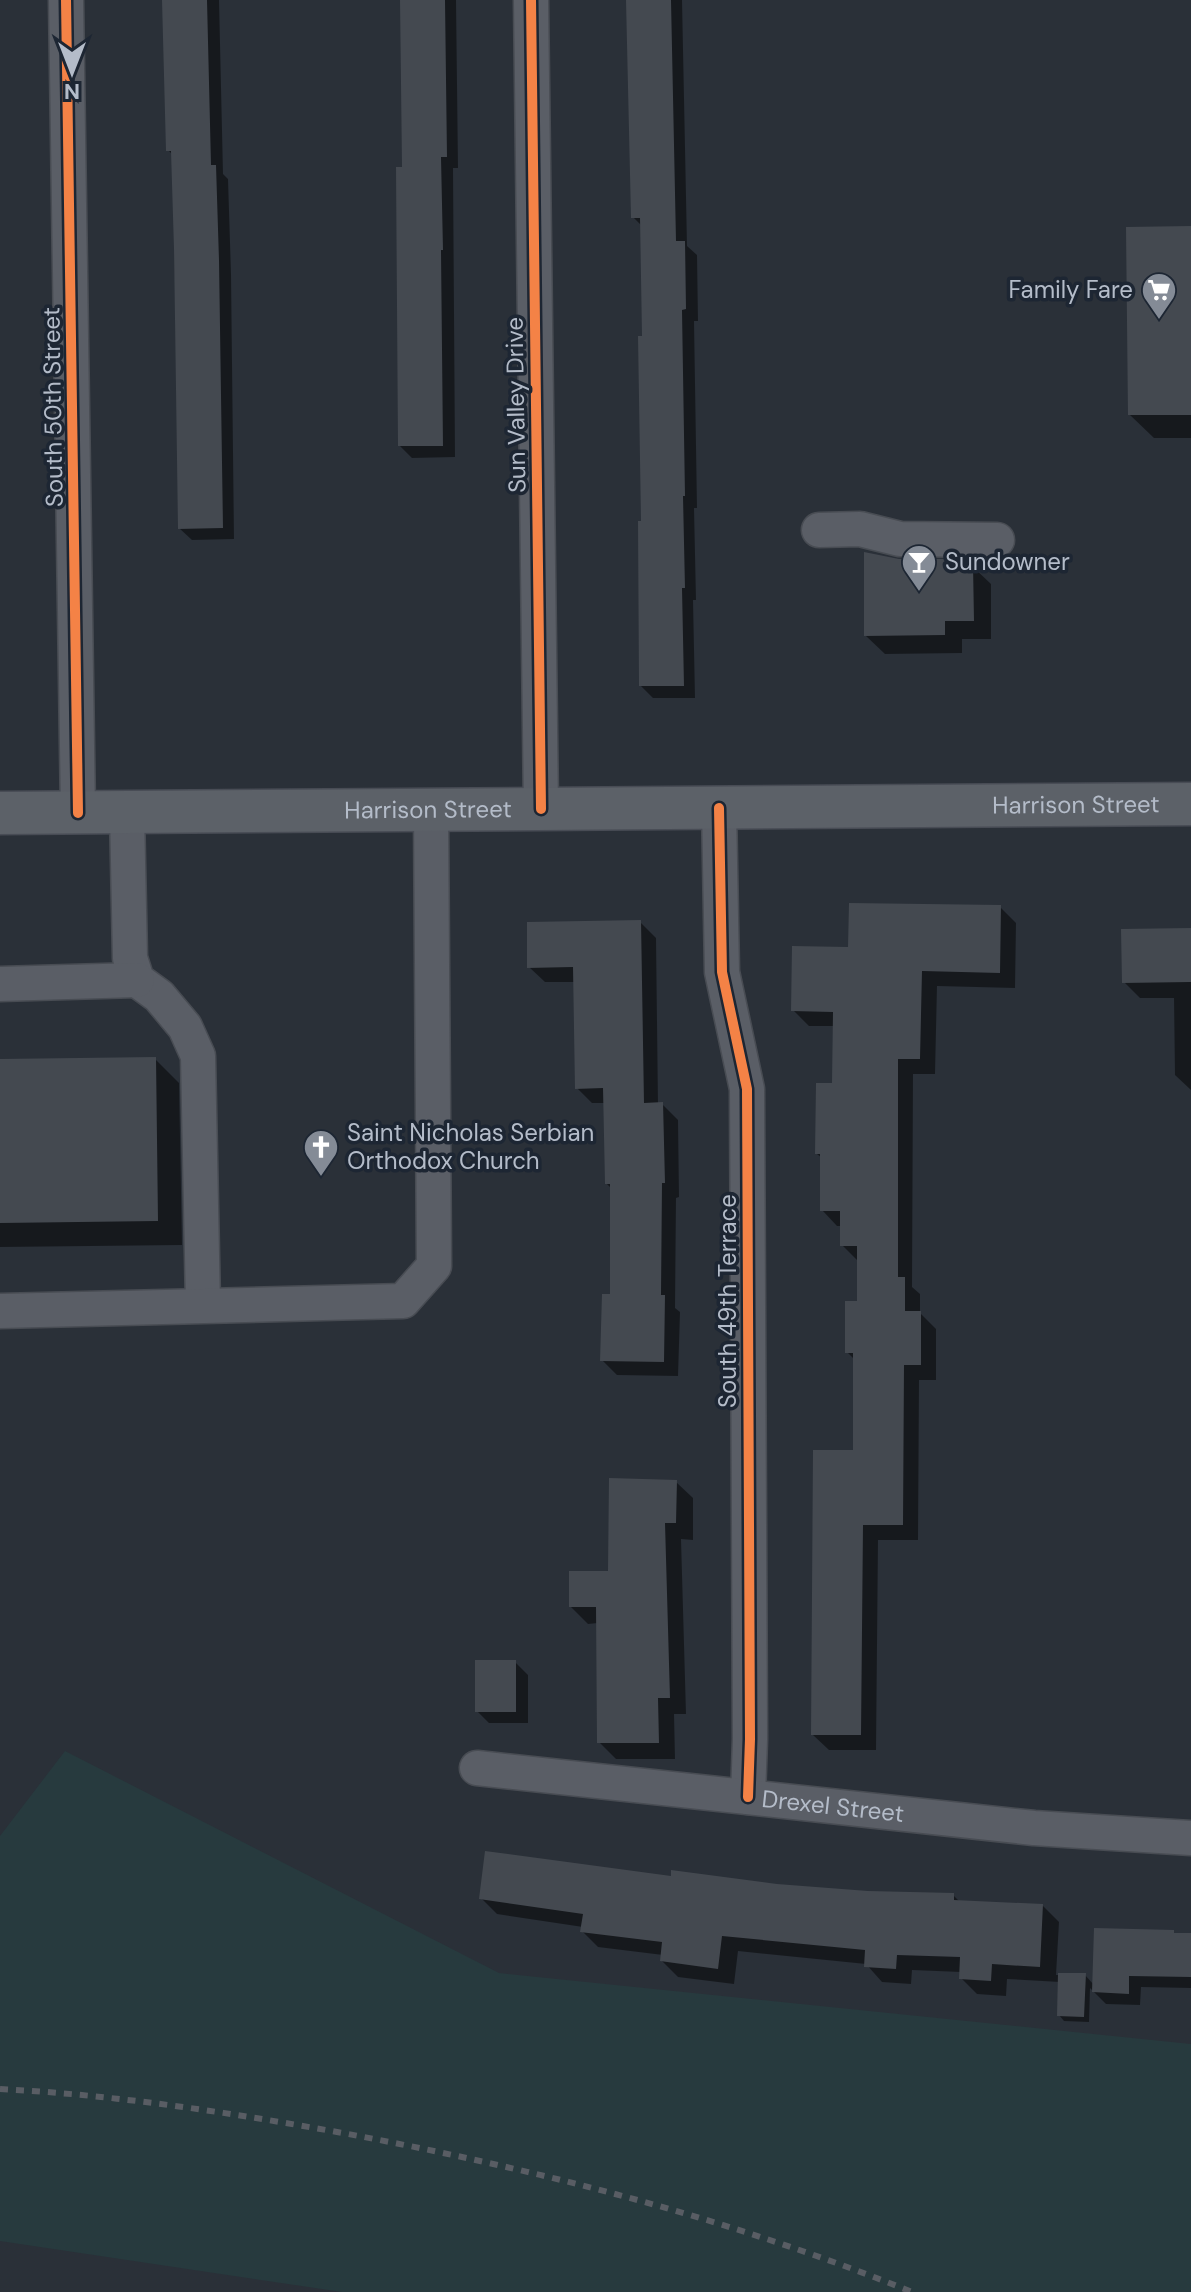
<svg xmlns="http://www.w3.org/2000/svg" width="1191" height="2292" font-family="'DM Sans',sans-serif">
<rect width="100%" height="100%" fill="#2a3038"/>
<path fill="#273a3e" d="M65,1751l434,222 692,71v248h-849l-342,-51v-405z"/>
<path fill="#0007" d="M164,0h55l4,174 5,5 3,95 3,265 -42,1 -13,-12 -6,-373 -5,-5z
M402,0h54l2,168h-5l2,289 -43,1 -12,-12 4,-277z
M628,0h54l5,246 10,9 1,66h-4l3,187h-3l2,92h-3l2,98h-42l-12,-12 3,-348 -2,-112 -9,-9z
M1191,228v210h-37l-24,-23z
M899,561h45l5,5h23l19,18v55h-29v14l-77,1 -19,-18z
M1000,907l16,16 -1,65 -78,-2 -2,88h-22l-1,213 8,7v19l16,16v51h-17l-1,160h-40l-2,210h-47l-16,-15 42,-283v-92l-8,-8 12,-49 -1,-42 -16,-16v-19h-5l-15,-16v-52l-5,-4 17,-69 1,-59h-26l-16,-16 57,-61z
M640,922l16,16 2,167 4,-1 16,16 1,77 -3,1 -1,110 5,4 -2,64 -61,-1 -15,-15 9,-64 1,-107 -6,-6 -1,-80h-13l-15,-15 -2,-106h-30l-16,-15z
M1191,930v160l-16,-15 -1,-77h-34l-16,-16z
M155,1059l24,24 3,162 -182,2v-186z
M676,1482l17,16v42l-12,-1 5,175h-12l1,45h-59l-17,-17 -1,-119 -10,1 -17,-17 39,-34z
M515,1662l13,13v48h-39l-12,-12z
M672,1879l196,14 85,2 7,7 83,4 16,16 -3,53h29l9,10 79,-53 3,3h15v53l-50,-1 -1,18 -34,-1 -16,-16 -1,34 -25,-1 -5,-6 1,-33 -53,-3 -1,17 -29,-2 -16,-16v-6l-49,-2 -1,14 -29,-2 -16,-18 -128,-13 -4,33 -56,-7 -16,-16 1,-6 -65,-8 -16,-16 1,-4 -86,-13 -16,-16z"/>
<path fill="#444950" d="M162,0h45l4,165h5l3,95 4,268 -45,1 -4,-280 -3,-98h-5z
M400,0h45l2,157h-6l2,93h-2l2,196h-45l-2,-279h6z
M626,0h45l5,241h9l1,68 -4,1 3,186h-2l2,92h-3l2,98h-45l-1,-165h3l-3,-185h4l-2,-118h-9z
M1191,226v189h-63l-2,-188z
M864,552l35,7h46v5h28l1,57h-29v14l-81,1z
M849,903l152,2 -1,68 -78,-2 -2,88h-22v218h7v34h16v54h-17l-1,160h-40l-2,210h-50l2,-285h40v-97h-8v-52h12v-55h-17v-35h-20v-57h-5l1,-71h16l1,-71 -42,-1 1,-65 56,1z
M641,920l3,183 19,-1 2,81h-3l-1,112h4l-1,67 -64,-1 2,-67h8v-110h-5l-2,-96 -28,1 -2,-122 -46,1v-46z
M1191,928v54l-69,1 -1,-54z
M156,1057l2,164 -158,2v-164z
M609,1478l68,2 -1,43h-11l5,175h-12l1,45h-62l-1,-136h-27v-36h39z
M475,1660h41v52h-41z
M485,1851l186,25v-6l106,14 91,7 86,2v7l89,4 -3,63 -48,-3 -1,17 -32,-2 1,-22 -63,-2 -1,14 -32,-2 1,-17 -143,-14 -4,33 -58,-8 2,-19 -82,-10 3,-18 -104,-15z
M1094,1928l80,2v3h17v44l-62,-1v18l-37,-2z
M1058,1973h28l-2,44 -27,-1z"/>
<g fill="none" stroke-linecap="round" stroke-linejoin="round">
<g stroke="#484c53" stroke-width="37">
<g id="minor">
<path d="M66,0l12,813"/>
<path d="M531,0l10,809"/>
<path d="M819,530l41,-1 40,10 97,1"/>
<path d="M719,808l3,164 25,117 3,650 -2,58"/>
<path d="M127,813l3,145 7,22 22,16 26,31 13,29 5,249"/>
<path d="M0,984l137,-4"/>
<path d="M0,1311l403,-10 31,-35 -3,-456"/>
<path id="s1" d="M477,1768l557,60 157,10"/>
</g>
</g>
<g stroke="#484c55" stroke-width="45">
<g id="major">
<path id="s2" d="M0,813l1191,-9"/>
</g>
</g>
<use href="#minor" stroke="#5a5e66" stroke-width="34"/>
<use href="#major" stroke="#5c6168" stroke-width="42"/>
<path stroke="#595d64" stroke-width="6" stroke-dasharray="8 8" stroke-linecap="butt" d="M0,2089c117,6 233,24 348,45 192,36 383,85 564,158"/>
<g stroke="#1d2633" stroke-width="15">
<path id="cycleway" d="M66,0l12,813
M531,0l10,809
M719,808l3,164 25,117 3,650 -2,58"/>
</g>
<use href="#cycleway" stroke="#f48246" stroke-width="10"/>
</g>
<defs>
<g id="supermarket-pin" transform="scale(1.8)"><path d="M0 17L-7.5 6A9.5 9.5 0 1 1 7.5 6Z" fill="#848b96" stroke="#1d2633"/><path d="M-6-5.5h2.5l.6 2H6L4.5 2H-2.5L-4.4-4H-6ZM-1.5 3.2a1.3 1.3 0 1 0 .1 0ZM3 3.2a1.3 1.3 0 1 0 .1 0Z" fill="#fff"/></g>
<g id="bar-pin" transform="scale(1.8)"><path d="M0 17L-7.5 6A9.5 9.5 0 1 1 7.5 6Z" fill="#848b96" stroke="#1d2633"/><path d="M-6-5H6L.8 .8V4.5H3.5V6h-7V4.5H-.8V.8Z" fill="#fff"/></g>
<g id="church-pin" transform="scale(1.8)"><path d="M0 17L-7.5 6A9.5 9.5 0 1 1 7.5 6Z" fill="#848b96" stroke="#1d2633"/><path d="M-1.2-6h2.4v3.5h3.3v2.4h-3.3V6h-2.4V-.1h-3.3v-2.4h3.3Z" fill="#fff"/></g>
</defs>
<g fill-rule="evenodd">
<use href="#supermarket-pin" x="1159" y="290"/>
<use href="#bar-pin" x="919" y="562"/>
<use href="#church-pin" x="321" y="1147"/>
</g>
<g text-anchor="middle" stroke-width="7" stroke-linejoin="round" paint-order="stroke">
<g font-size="24" fill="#b4bcc9" stroke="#1d2633" text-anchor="start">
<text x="1133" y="298" text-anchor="end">Family Fare</text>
<text x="945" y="570">Sundowner</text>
<text x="347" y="1141">Saint Nicholas Serbian<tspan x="347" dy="28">Orthodox Church</tspan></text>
</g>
<g font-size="24" fill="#b4bcc9" stroke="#1d2633">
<text transform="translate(516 405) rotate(-91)" y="8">Sun Valley Drive</text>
<text transform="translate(53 407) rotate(-91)" y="8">South 50th Street</text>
<text dy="8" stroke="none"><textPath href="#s2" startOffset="1076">Harrison Street</textPath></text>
<text dy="8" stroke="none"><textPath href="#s2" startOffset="428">Harrison Street</textPath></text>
<text transform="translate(728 1301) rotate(-90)" y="8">South 49th Terrace</text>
<text dy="8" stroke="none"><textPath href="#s1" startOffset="358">Drexel Street</textPath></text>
</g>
</g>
<g transform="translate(72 72) rotate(180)" stroke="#1d2633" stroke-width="6" paint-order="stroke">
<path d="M0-6L14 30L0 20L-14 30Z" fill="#b4bcc9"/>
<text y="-12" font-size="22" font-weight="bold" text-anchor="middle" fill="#b4bcc9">N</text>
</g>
</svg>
